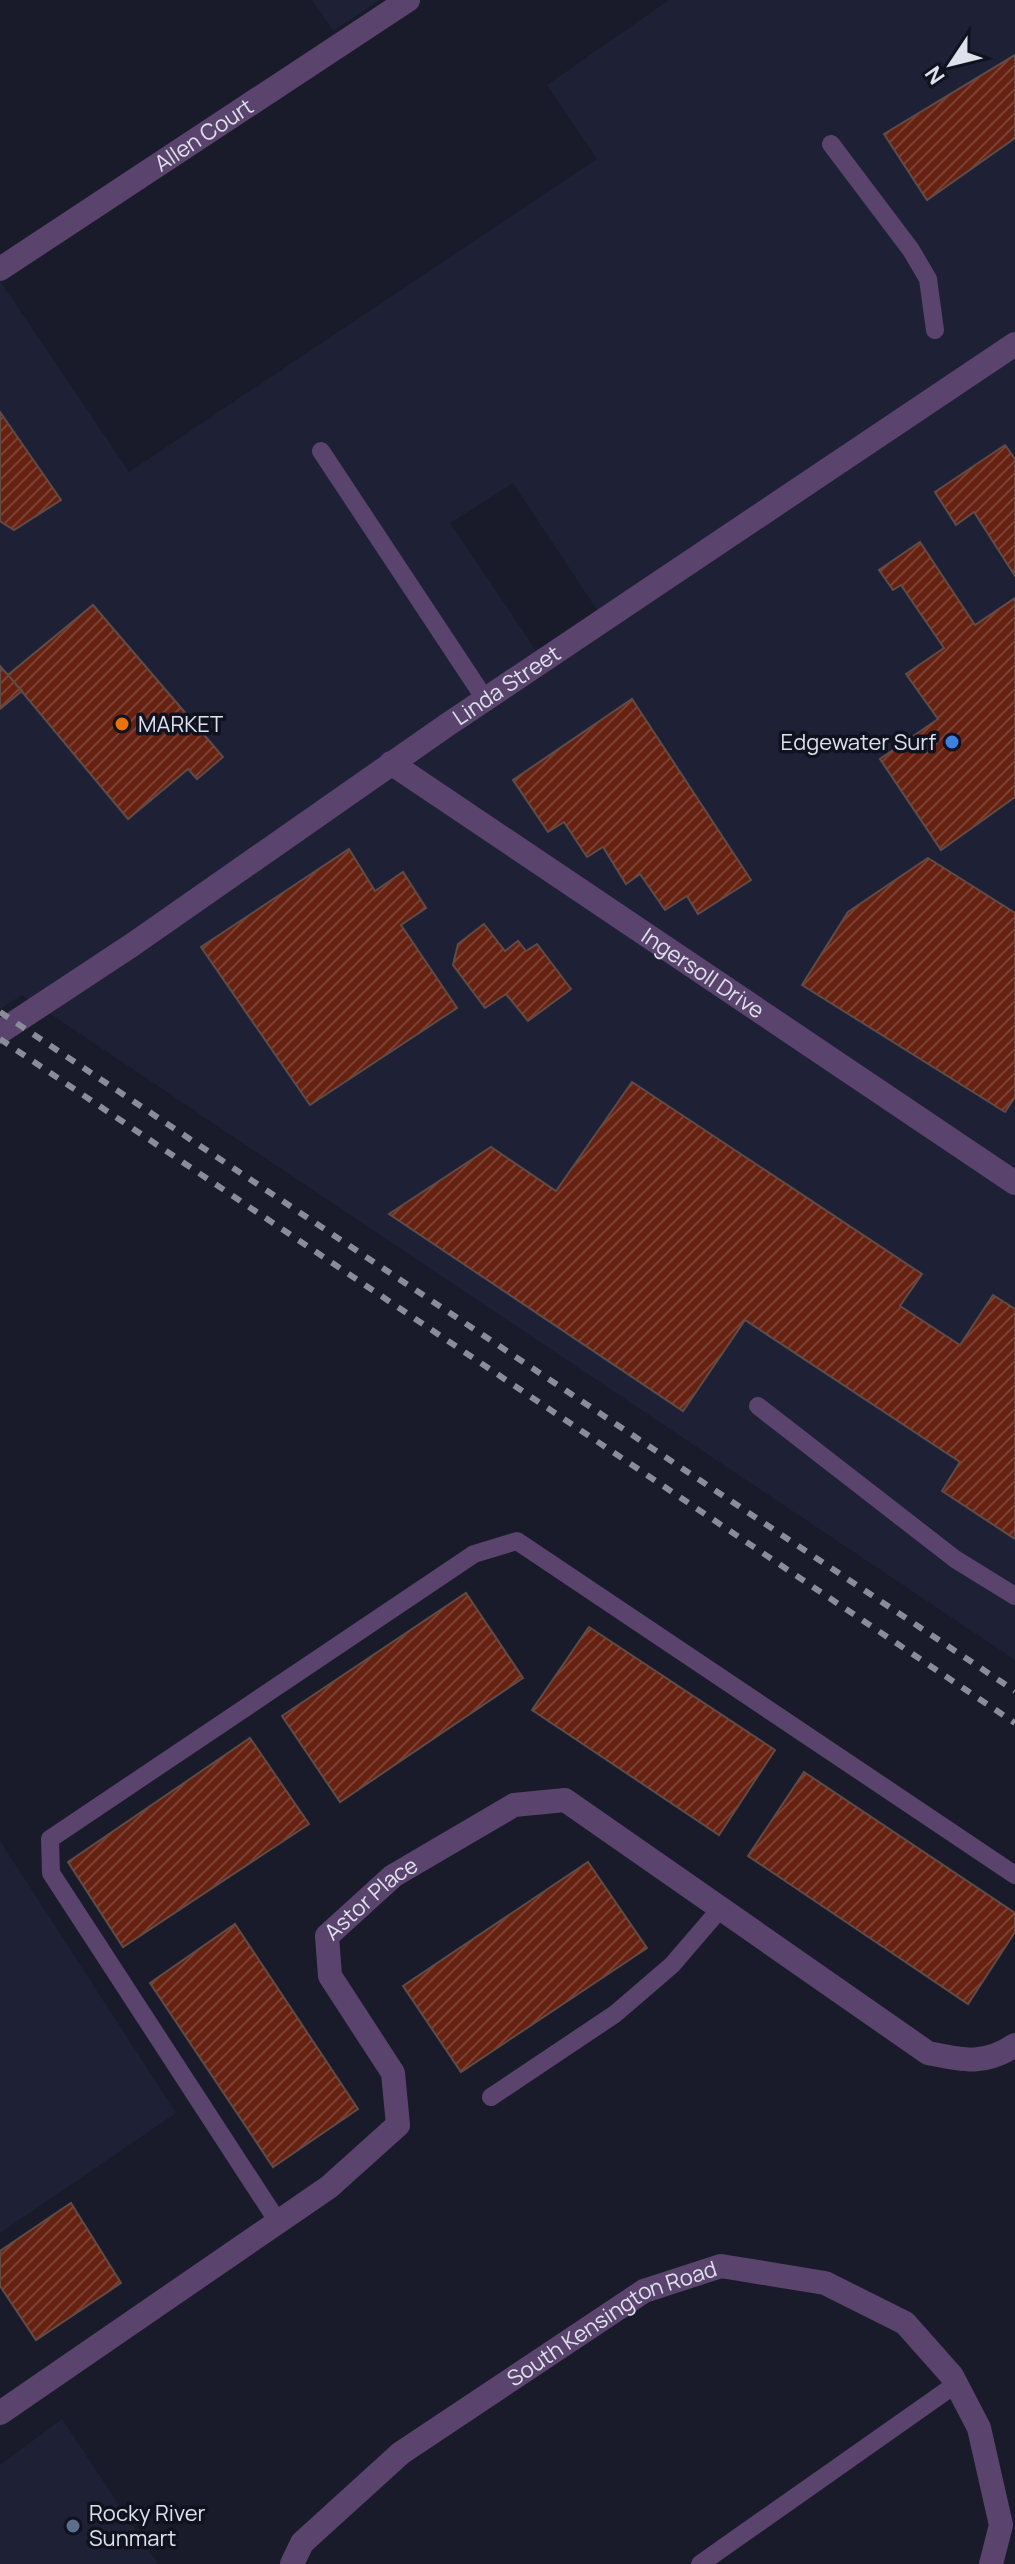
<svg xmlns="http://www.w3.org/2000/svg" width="1015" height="2564" font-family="Manrope,sans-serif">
<defs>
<pattern id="building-hatch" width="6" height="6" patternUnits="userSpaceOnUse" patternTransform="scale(2)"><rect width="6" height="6" fill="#662111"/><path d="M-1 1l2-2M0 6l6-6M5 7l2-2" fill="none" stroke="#7b4134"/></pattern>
</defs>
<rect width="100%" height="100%" fill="#191b2a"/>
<path fill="#1e2136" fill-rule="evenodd" d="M312,0h68l-47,31z
M669,0h346v1660l-993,-665 -22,14v-728l129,191 468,-313 -50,-74zM513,483l96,145 -60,42 -99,-147z
M0,1841l176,272 -176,120z
M62,2419l96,145h-158v-99z"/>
<path fill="url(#building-hatch)" stroke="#604c47" stroke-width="2" d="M1015,55v83l-88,62 -43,-66z
M0,412l61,88 -47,30 -14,-9z
M1005,445l10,14v117l-41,-64 -18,13 -21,-33z
M920,542l55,83 40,-27v199l-74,53 -61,-91 58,-40 -32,-45 38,-26 -43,-63 -8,5 -14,-20z
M93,605l130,152 -26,22 -9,-10 -60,50 -120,-144z
M0,666l22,25 -22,18z
M632,699l119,181 -53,34 -11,-18 -22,14 -25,-36 -14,10 -23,-37 -16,10 -23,-35 -16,10 -35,-52z
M349,849l26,42 28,-19 23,36 -25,17 56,83 -147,97 -109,-158z
M928,858l87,55v184l-10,15 -203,-127 46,-73z
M484,924l21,27 13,-10 8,10 11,-7 34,45 -43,32 -22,-27 -21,14 -32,-43 5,-21z
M632,1082l290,192 -22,32 60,39 33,-50 22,14v230l-73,-48 18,-29 -215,-142 -62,91 -294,-197 102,-67 65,44z
M466,1593l57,85 -183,124 -58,-86z
M589,1627l186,123 -56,85 -187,-125z
M250,1738l59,86 -186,123 -55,-85z
M804,1772l211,141v19l-47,72 -220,-148z
M588,1862l59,86 -186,124 -58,-86z
M235,1924l123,185 -85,58 -123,-184z
M71,2203l50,80 -85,57 -36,-54v-35z"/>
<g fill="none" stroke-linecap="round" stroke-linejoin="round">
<path stroke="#5a436d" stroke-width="18" d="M831,144l80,106 17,29 7,51
M321,451l164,248
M758,1406l197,153 60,37
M491,2097l124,-83 57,-49 49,-57
M278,2222l-227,-349 -1,-34 424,-285 43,-13 498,334
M700,2564l256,-180"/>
<g stroke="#5a436d" stroke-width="24">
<path id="s1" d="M0,269l408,-269"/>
<path id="s2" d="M391,763l624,420"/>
<path id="s3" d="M0,1032l132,-87 315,-220 568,-381"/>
<path id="s4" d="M0,2413l329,-226 69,-62 -5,-52 -63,-97 -3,-40 66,-60 121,-71 51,-5 363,253c34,7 56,13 87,-8"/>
<path id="s5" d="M292,2564l10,-21 99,-90 243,-162 77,-25 104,17 80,40 47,53 27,52 22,97 -10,39"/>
</g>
<path stroke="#8a8c99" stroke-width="6" stroke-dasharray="10 10" stroke-linecap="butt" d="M0,1012l1015,679
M0,1039l1015,684"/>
</g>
<circle fill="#e8710a" stroke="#101220" stroke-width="3" cx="122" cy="724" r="8"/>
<circle fill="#3f7fe0" stroke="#101220" stroke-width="3" cx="952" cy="742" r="8"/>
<circle fill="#5c6f8a" stroke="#101220" stroke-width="3" cx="73" cy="2526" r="8"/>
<g text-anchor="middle" stroke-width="7" stroke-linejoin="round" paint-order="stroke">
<g font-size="22" fill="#dee0eb" stroke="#101220">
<text dy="8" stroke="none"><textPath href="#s1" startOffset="244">Allen Court</textPath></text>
<text dy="8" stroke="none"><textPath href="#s3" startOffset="614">Linda Street</textPath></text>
<text dy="8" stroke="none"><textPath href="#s2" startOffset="376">Ingersoll Drive</textPath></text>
<text dy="8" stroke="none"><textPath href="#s4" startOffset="758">Astor Place</textPath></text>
<text dy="8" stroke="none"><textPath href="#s5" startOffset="406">South Kensington Road</textPath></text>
</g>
<g font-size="22" fill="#dee0eb" stroke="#101220" text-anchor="start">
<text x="138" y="732">MARKET</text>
<text x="936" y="750" text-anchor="end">Edgewater Surf</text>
<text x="89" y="2521">Rocky River<tspan x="89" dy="25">Sunmart</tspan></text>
</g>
</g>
<g transform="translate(951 64) rotate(235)" stroke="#101220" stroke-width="6" paint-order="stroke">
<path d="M0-6L14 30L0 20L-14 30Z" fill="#dee0eb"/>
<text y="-12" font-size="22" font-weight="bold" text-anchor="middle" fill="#dee0eb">N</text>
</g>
</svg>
